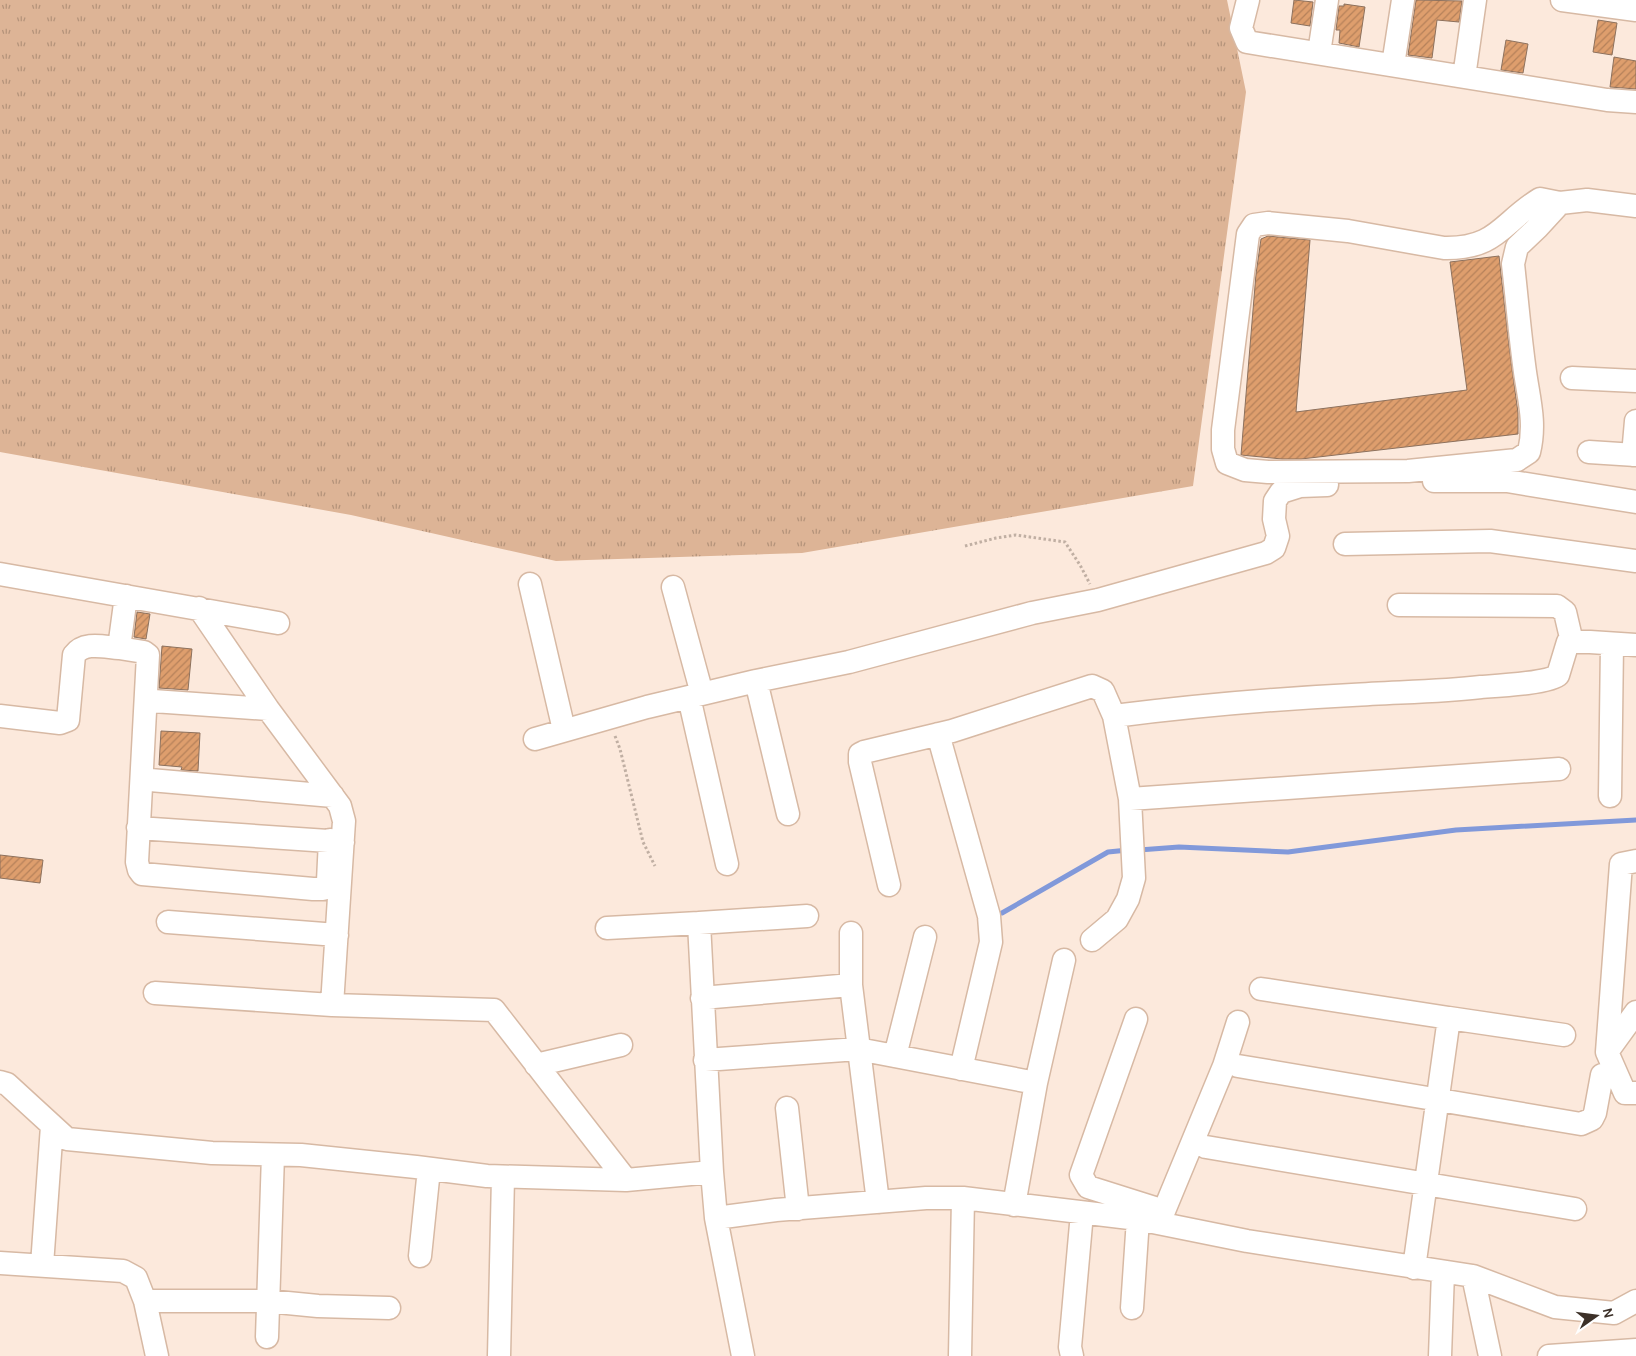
<svg xmlns="http://www.w3.org/2000/svg" width="1636" height="1356" font-family="Karla,sans-serif">
<defs>
<pattern id="grass-tufts" width="24" height="20" patternUnits="userSpaceOnUse" patternTransform="scale(1.25)"><rect width="24" height="20" fill="#ddb496"/><path d="M3 7l-1-3M5 7V3M7 7l1-3M15 17l-1-3M17 17v-4M19 17l1-3" fill="none" stroke="#b4937a"/></pattern>
<pattern id="building-hatch" width="6" height="6" patternUnits="userSpaceOnUse" patternTransform="scale(1.25)"><rect width="6" height="6" fill="#de9e6d"/><path d="M-1 1l2-2M0 6l6-6M5 7l2-2" fill="none" stroke="#b5815a"/></pattern>
</defs>
<rect width="100%" height="100%" fill="#fce9dc"/>
<path fill="url(#grass-tufts)" d="M0,0h1227l19,92 -53,394 -391,67 -246,8 -205,-46 -351,-63z"/>
<g fill="none" stroke-linecap="round" stroke-linejoin="round">
<path stroke="#8199da" stroke-width="5" d="M1139,850l40,-3 109,5 168,-22 180,-10
M1002,913l106,-61 20,-2"/>
</g>
<path fill="url(#building-hatch)" stroke="#8d715d" d="M1294,0l19,2 -3,24 -19,-3z
M1416,0l46,1 -3,21 -22,-2 -5,38 -24,-3z
M1344,4l21,3 -6,40 -20,-4 1,-13h-4l3,-24h5z
M1598,20l19,3 -5,32 -19,-3z
M1506,40l22,4 -5,29 -22,-3z
M1614,57l22,4v28l-26,-2z
M1268,236l42,4 -14,172 171,-22 -17,-128 49,-6 10,90 9,67v21l-217,25h-19l-41,-4 15,-181 5,-35z
M137,612l13,2 -4,25 -12,-2z
M162,646l30,3 -4,41 -29,-2z
M161,731l39,2 -2,38 -17,-1 1,-3 -23,-2z
M0,855l43,5 -3,23 -40,-5z"/>
<g fill="none" stroke-linecap="round" stroke-linejoin="round">
<g stroke="#d7b9a4" stroke-width="25">
<path id="minor" d="M1248,0l-7,28 6,14 360,58 29,2
M1562,0l74,10
M1319,53l8,-53
M1393,65l10,-65
M1464,77l11,-77
M1560,203l-23,25 -20,19 -4,17c4,36 7,72 12,108 4,28 11,51 4,80l-12,8 -109,11 -140,1 -23,-2 -18,-7 -4,-14v-19l25,-196 6,-9 14,-2 80,8 96,17c53,1 57,-25 96,-49l20,4 27,-3 49,6
M1572,378l64,3
M1589,452l47,3
M1633,455l3,-34
M1434,481h73l129,21
M1345,544l145,-3 146,20
M0,574l278,49
M530,584l34,146
M673,587l29,107
M1399,605l158,1 8,6 7,30
M199,608l69,101 72,97 4,15 -12,184
M119,648l25,4 4,3 -11,207 2,8 3,4 171,15h10l5,-8 2,-41
M756,681l32,133
M689,697l38,167
M153,701l115,8
M0,716l60,7 8,-3 6,-65c10,-14 30,-8 45,-7l7,-52
M938,734l51,182 2,26 -30,127
M535,739l112,-32 109,-26 93,-19 183,-49 66,-13 168,-47 8,-5 4,-12 -4,-17 1,-18 6,-9 19,-6 27,-1
M150,780l183,16
M1610,796l2,-152
M1130,799l429,-30
M138,828l205,14
M1636,861l-15,3 -14,188 18,41h11
M889,885l-29,-123v-8l4,-2 88,-21 140,-45 11,5 11,25c79,-10 159,-17 238,-21 43,-3 86,-3 129,-8 13,-1 70,-4 77,-12l10,-33h22l46,3
M168,922l169,13
M699,923l108,-7
M607,928l92,-5 13,249
M851,933v52l27,217
M1092,940l25,-21 11,-20 6,-21 -4,-79 -16,-83
M1261,989l188,29 -35,250
M155,993l177,12 162,5 132,170
M702,998l149,-13
M1449,1018l115,17
M1136,1019l-55,156 7,12 76,24
M1607,1052l29,-40
M895,1056l30,-119
M705,1060l153,-11 178,34
M536,1065l85,-20
M1238,1066l343,58 11,-5 3,-6 7,-38
M0,1082l7,2 60,55 145,14 89,2 115,12 71,9 139,4 86,-8 4,46 60,-8 150,-12h37l175,21 109,22 226,35 82,31 59,6 22,-12
M787,1108l11,101
M1206,1147l369,62
M1014,1205l22,-122 28,-123
M716,1218l27,138
M1159,1223l65,-157 14,-44
M420,1256l9,-87
M0,1263l123,8 13,7 9,23h122l51,5 71,2
M42,1265l10,-139
M1473,1276l17,80
M145,1301l12,55
M1132,1308l6,-89
M267,1337l6,-182
M499,1356l4,-179
M960,1356l3,-158
M1072,1356l-2,-9 12,-134
M1440,1356l3,-84
M1549,1356l87,-6"/>
</g>
<path stroke="#c0afa3" stroke-width="3" stroke-dasharray="2.5 2.5" stroke-linecap="butt" d="M965,546l31,-8 20,-3 49,7 15,23 10,19
M615,736l5,13 23,93 12,24"/>
<use href="#minor" stroke="#fff" stroke-width="22"/>
</g>
<g transform="translate(1596 1316) rotate(76)" stroke="#ffffff" stroke-width="4" paint-order="stroke">
<path d="M0-4L9 19L0 12L-9 19Z" fill="#3c3028"/>
<text y="-8" font-size="14" font-weight="bold" text-anchor="middle" fill="#3c3028">N</text>
</g>
</svg>
